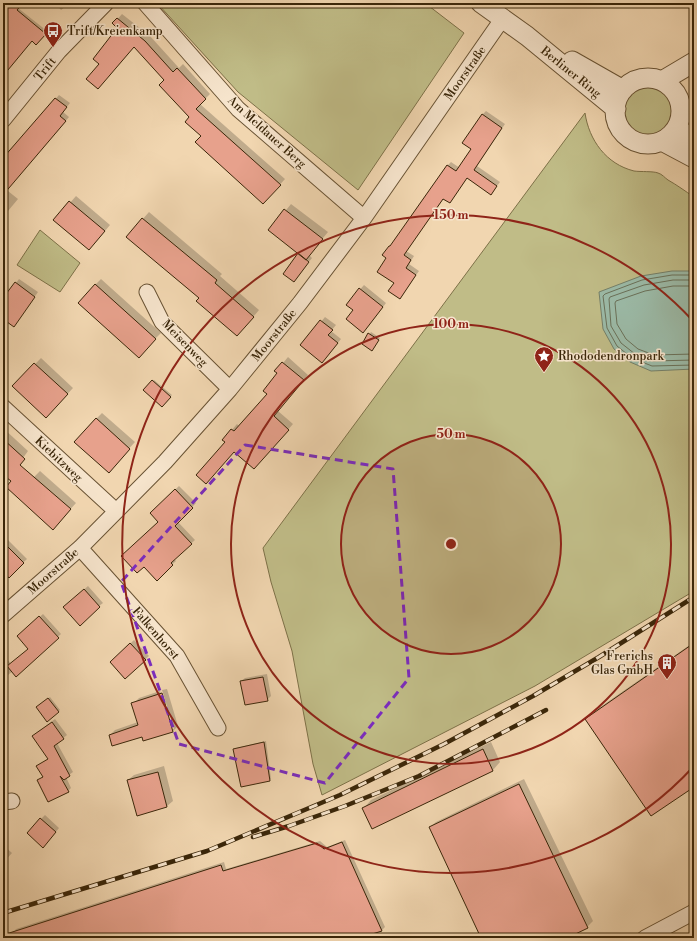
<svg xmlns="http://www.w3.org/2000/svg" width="697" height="941" font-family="'Libre Bodoni',serif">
<rect width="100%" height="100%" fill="#f1d6b0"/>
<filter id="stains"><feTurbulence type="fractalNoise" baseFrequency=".005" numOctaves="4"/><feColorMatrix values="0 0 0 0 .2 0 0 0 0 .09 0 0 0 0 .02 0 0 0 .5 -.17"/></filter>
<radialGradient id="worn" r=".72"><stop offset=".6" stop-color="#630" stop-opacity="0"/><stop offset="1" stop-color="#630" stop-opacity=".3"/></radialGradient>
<path fill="#c0bc87" stroke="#7d7148" d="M157,3h268l39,30 -106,157 -120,-98z
M620 111a28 28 0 1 1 56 0a28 28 0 1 1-56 0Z
M585,113c4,27 21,51 49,58 7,1 19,0 24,2 4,1 7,5 10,7 9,5 17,11 26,17v394l-159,95 -213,109 -9,-31 -21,-113 -21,-69 -8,-34z
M40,230l40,33 -20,29 -43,-27z"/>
<path fill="#9bbaa7" stroke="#747f68" d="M672,271h22v98l-43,2 -21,-9 -16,-13 -11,-20 -4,-37 42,-16z"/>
<path fill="#0003" d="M7,3h15l-4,5 29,23 -11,12 -4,-3 -29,35v-66z
M55,3h15l-9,7z
M122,14l28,22 29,32 4,-4 27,30 -10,10 85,75 -17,19 -66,-62 -37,-56 -31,-34 -34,17 19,-35 -5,-5z
M59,95l11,8 -7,9 6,5 -53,62 -13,-5v-14z
M486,111l19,13 -28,42 23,16 -6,8 -27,-12 -17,24 -6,-4 -38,53 8,5 -5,8 10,7 -19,27 -12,-41 2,-11 4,-3 54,-78 3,-3 9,6 13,-20 9,-33z
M3,187l15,12 -15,18z
M76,196l34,29 -15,18 -40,-23z
M291,204l37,28 -19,23 3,3 -18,23 5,-28 -29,-23z
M149,212l73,62 -2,2 39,34 -16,19 -116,-92z
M19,279l19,13 -21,30 -14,-4v-18z
M101,279l60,54 -17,17 -49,-65z
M364,285l22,18 -19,25 -12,-18 -8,-6z
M325,317l11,8 -5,6 10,8 -15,19 -24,-13z
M371,332l9,6 -6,10 -11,-5z
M288,357l20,18 -30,36 15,13 -34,39 -36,-23 14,-16 2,2 29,-32 15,-31z
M41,358l32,30 -21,23 -38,-25z
M154,380l18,15 -10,10 -17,-15z
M102,413l33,29 -21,23 -18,-46z
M3,428l25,23 -15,21 -10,1z
M40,471l36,32 -18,20 -39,-25 15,-21z
M179,486l17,17 -18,19 17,18 -21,19 2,2 -19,18 3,-57 -9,-9z
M4,536l23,23 -18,17 -2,-1 -4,4v-42z
M88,586l15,17 -4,3 -31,-2z
M43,614l18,20 -45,42 -3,-5 -10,8v-25l8,10 18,-16 -7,-15z
M134,640l15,16 -24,22 -14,-16z
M694,642v144l-108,-67 7,-7z
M267,674l4,22 -4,4 -26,-19 4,-3z
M167,689l11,37 -5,5 -29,9 -2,-5h-32l5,-5 23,-8 -4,-19 5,-5 21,-7 12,38h2l-12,-39z
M50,697l10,13 -12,10 -9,-15z
M55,719l12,16 -10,8 16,29 -7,5 5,11 -3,3 -30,-10 5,-5 -6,-10 12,-8 -16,-22z
M266,741l5,38 -1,1 -36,-31 2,-1z
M3,742l3,3 -3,3z
M491,742l9,20 -7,8 -120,58 -9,-20 7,-8z
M164,766l9,35 -6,5 -39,-26 6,-5z
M524,779l69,142 -6,6 -23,11h-82l-52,-111 6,-5z
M45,815l14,13 -12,15 -6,-24z
M345,840l40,87 -3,3 -9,3 1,5h-365l7,-9 208,-67 2,7 94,-28 7,6z
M3,845l9,8 -9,10z"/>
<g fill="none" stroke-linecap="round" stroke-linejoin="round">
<path stroke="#6a7058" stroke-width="1" d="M694,275h-22l-30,5 -37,14 -2,2 4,32 10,18 15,12 20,8 42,-1
M694,280h-21l-29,5 -34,12 -1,2 2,27 10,17 14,11 18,7 41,-1
M694,286h-21l-28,5 -29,10 -1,2 2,21 9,15 12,10 16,6 40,-1"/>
</g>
<path fill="#e7a18c" stroke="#3a2609" d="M6,3h17l-6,7 29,24 -10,11 -4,-4 -29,35v-69z
M117,18l28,23 28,31 4,-4 29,31 -10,10 85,76 -18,19 -68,-62 6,-6 -16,-14 4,-5 -30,-32 5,-5 -30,-33 -36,42 -12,-10 13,-15 -6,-5 24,-31 -5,-5z
M55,98l12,9 -7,9 6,5 -63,74v-37z
M482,114l20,14 -28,42 23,16 -6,9 -24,-17 -17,25 -7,-4 -39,56 7,5 -5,8 10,7 -16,24 -12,-8 6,-8 -17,-11 9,-14 -4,-3 7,-9h1l57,-81 9,6 15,-22 -9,-6z
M69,201l36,30 -16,19 -36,-30z
M284,209l39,30 -17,21 -38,-30z
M142,218l75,62 -2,3 39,34 -17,19 -41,-35 3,-3 -73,-61z
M298,253l11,9 -15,20 -11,-8z
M15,282l20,15 -21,30 -11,-8v-21z
M95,284l61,55 -17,19 -61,-55z
M359,288l24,19 -20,26 -17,-14 7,-9 -7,-5z
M320,320l13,10 -5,5 10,8 -16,20 -22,-18z
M368,333l11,7 -7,11 -10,-7z
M282,362l22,18 -30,36 15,14 -35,39 -20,-17 -28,32 -10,-9 29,-33 -3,-2 9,-11 3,2 33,-37 -4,-3 14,-18 -3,-2z
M34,363l34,31 -22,24 -34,-32z
M152,380l19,17 -9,10 -19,-17z
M96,418l34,31 -21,24 -35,-31z
M3,439l22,20 -5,6 51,44 -18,21 -47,-43 5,-6 -8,-6z
M175,489l18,19 -18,18 17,18 -21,19 2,2 -16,16 -13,-14 -7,6 -16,-17 37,-34 -8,-9z
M3,542l21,21 -15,15 -6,-7z
M84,589l16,18 -20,19 -17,-19z
M39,616l20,22 -43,39 -9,-11 21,-17 -11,-13z
M130,643l16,17 -21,19 -15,-17z
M694,643v144l-43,29 -66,-97z
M263,677l5,24 -23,4 -5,-24z
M162,693l11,39 -30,9 -1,-4 -30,9 -3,-11 29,-10 -7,-22z
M48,698l11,14 -12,10 -11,-15z
M52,722l12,17 -10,7 16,30 -6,4 -4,-4 9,16 -21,10 -11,-22 6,-3 -7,-11 12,-7 -16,-23z
M264,742l6,39 -29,6 -8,-38z
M483,749l10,22 -121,58 -10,-21z
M158,772l9,35 -30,9 -10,-36z
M519,784l69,144 -21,10h-86l-52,-111z
M40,818l16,14 -13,16 -16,-15z
M342,842l40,89 -13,4 1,3h-367v-3l218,-70 2,6 94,-28 7,6z"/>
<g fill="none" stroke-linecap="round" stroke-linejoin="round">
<g stroke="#685233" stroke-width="17">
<path id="minor" d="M145,3l93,106 126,109
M3,120l56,-69 47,-48
M147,292l15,30 68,67
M3,407l113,104
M80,548l97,108 41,72
M3,615l77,-67 85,-86 65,-73 70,-86 64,-85 139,-200
M3,802l9,-1
M645,938l49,-26"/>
</g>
<g stroke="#685233" stroke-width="21">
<path id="tertiary" d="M481,3l46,33 89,73
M572,61l51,29
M615 111a33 33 0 1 1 66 0a33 33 0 1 1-66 0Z
M662,81l32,-19
M677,127l17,15
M662,141l32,17"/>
</g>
<use href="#minor" stroke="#f6e4cc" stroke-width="15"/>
<use href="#tertiary" stroke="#f6e4cc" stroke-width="19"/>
<g stroke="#3a2609" stroke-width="4.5">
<path id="rail" d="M253,837l36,-11 56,-20 74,-30 127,-66
M3,913l204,-62 133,-56 104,-51 89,-48 66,-39 95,-60"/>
</g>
<use href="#rail" stroke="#f6e4cc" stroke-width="3" stroke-dasharray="9" stroke-linecap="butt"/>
</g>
<path fill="none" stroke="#7b2cbf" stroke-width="3" stroke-dasharray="8 5" stroke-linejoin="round" d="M245,445l148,24 16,209 -84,105 -146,-39 -58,-162z"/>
<circle cx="451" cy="544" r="110" fill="#8f2418" fill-opacity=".12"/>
<g fill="none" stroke="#8f2418" stroke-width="2">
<circle cx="451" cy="544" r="110"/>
<circle cx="451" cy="544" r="220"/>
<path d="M694 766A329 329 0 1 1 694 322"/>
</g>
<defs>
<g id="bus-pin" transform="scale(1)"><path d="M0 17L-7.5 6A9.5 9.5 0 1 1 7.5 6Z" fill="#8f2418" stroke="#f6e4cc"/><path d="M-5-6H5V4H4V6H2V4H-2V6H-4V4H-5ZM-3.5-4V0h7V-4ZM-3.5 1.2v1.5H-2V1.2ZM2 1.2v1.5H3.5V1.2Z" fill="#fff"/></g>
<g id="sight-pin" transform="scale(1)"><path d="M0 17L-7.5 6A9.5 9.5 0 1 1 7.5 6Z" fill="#8f2418" stroke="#f6e4cc"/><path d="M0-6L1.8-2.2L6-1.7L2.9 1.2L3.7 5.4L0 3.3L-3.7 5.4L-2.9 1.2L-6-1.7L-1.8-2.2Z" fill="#fff"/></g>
<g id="building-pin" transform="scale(1)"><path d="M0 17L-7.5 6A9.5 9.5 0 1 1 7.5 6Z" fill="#8f2418" stroke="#f6e4cc"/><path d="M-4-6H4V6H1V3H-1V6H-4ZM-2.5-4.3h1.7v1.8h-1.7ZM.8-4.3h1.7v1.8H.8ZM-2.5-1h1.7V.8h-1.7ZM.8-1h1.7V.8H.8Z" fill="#fff"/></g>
</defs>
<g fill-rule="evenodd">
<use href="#bus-pin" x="53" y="31"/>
<use href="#sight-pin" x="544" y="356"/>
<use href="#building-pin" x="667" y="663"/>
</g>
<g text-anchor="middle" stroke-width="3" stroke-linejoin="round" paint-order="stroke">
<g font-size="12" fill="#3a2609" stroke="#f6e4cc" text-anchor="start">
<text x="67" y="35">Trift/Kreienkamp</text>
<text x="558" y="360">Rhododendronpark</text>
<text x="653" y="660" text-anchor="end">Frerichs<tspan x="653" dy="14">Glas GmbH</tspan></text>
</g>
<g font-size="12" fill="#3a2609" stroke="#f6e4cc">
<text transform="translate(45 69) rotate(-51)" y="4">Trift</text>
<text transform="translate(571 72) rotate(39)" y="4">Berliner Ring</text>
<text transform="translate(465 73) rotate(-55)" y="4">Moorstraße</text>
<text transform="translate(267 132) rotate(42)" y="4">Am Meldauer Berg</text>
<text transform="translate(274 335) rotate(-51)" y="4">Moorstraße</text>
<text transform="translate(185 343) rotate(46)" y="4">Meisenweg</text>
<text transform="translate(59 459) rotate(43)" y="4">Kiebitzweg</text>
<text transform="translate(53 571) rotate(-41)" y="4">Moorstraße</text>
<text transform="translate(156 633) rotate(49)" y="4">Falkenhorst</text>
</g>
</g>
<circle cx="451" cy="544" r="6" fill="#8f2418" stroke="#f6e4cc" stroke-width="2"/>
<g font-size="12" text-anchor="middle" font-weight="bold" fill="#8f2418" stroke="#f6e4cc" stroke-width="3" stroke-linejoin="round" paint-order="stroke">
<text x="451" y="219">150 m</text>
<text x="451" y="328">100 m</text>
<text x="451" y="438">50 m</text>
</g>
<rect width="697" height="941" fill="none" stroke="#f1d6b0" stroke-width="16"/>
<rect x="4" y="4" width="689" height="933" fill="none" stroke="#3a2609" stroke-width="2"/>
<rect x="8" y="8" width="681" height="925" fill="none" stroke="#3a2609"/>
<rect width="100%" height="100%" filter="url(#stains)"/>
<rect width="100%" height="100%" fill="url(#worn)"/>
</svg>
